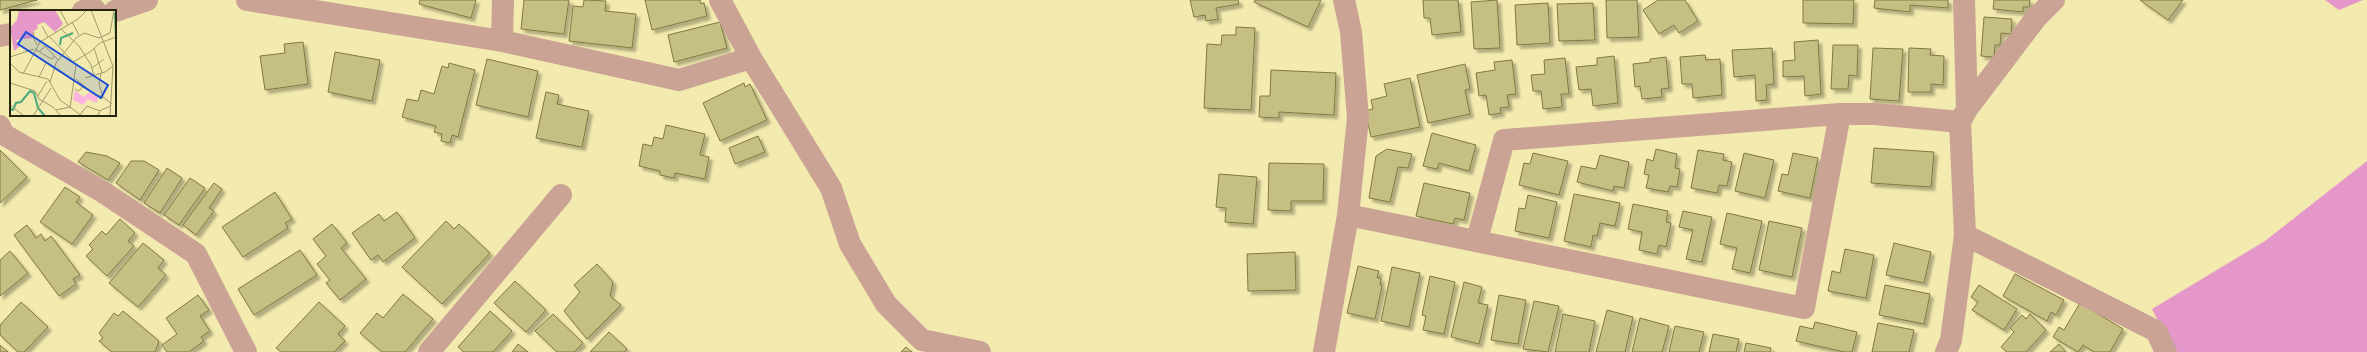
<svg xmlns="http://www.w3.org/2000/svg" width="2367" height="352" font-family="Lato,sans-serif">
<defs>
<filter id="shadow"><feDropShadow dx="3.5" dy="3.5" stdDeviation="1" flood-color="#0004"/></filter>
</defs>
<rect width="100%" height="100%" fill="#f2eaae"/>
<path fill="#e497c8" d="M2325,0h38l-24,10z
M2367,161v191h-193l-22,-43 113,-68z"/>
<path fill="#c6bf84" stroke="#807840" filter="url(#shadow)" d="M0,0h37l-37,10z
M420,0h56l-5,18 -52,-14z
M524,0h45l-5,34 -43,-5z
M584,0l22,1 -1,10 31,3 -4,34 -63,-7 4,-35 10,1z
M645,0h55l1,4 3,-1 3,13 -55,14z
M1190,0h48l1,4 -23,4 2,11 -12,2 -1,-6 -11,2z
M1255,0h66l-13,27 -54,-25z
M1423,0h35l3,32 -29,3 -2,-17h-6z
M1497,0l3,48 -26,1 -3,-47z
M1606,0h31l2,37 -32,1z
M1658,0h27l13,21 -19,12 -5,-8 -15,9 -16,-24z
M1803,0h51l-1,24 -50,-1z
M1875,0h73v8l-38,-3v7l-36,-4z
M1994,0h36l-1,7h-6v5l-30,-3z
M2140,0h43l-15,20z
M1548,3l2,40 -33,2 -2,-40z
M1593,3l2,37 -36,1 -2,-37z
M1984,17l28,2 -1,15 -10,-1 -1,12h-5l-1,12 -13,-1z
M720,22l7,26 -53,14 -6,-27z
M1236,27l19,1 -4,82 -47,-2 3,-64 14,1 1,-10h14z
M1818,40l3,54 -16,2 -1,-20 -21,1v-16l12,-1 -1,-18z
M303,42l5,42 -43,6 -5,-34 25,-3 -1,-9z
M1833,45h25l-1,31 -8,-1 -1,14h-17z
M1772,48l2,36 -8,1 1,15 -11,1 -1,-26 -21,2 -2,-27z
M1873,48l30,1 -4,52 -29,-2z
M1909,48l22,1 -1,6 14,1 -1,29 -12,-1v8h-23z
M335,52l45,8 -8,41 -44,-9z
M1705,55l1,5 14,-1 2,36 -29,3 -1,-14h-10l-2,-27z
M1614,56l4,47 -25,3 -2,-17 -12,1 -3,-23 21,-2v-7z
M1666,57l3,31 -8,1 1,8 -20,2 -2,-13 -5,1 -2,-23 17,-2v-3z
M1565,58l4,36h-8l1,13 -19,2 -2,-18h-8l-2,-16 14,-1 -1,-14z
M487,59l51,12 -10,46 -52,-12z
M1512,60l4,34 -9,1 2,12 -9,1 1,5 -12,2 -3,-20 -7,1 -3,-23 19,-3 -1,-8z
M449,63l26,7 -17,67 -6,-2 -2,8 -9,-2 1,-7 -8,-2 2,-6 -34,-9 5,-18 11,2 3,-11 13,4 8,-28 6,2z
M1465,64l5,25 -5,1 5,24 -42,9 -11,-48z
M1271,70l65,3 -2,42 -55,-3v6l-20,-1 1,-21h10z
M1410,78l10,49 -49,10 -6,-26 8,-2 -2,-9 16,-4 -3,-12z
M744,83l1,4 5,-3 17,36 -47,21 -17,-38z
M546,92l13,3 -2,9 32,7 -7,36 -46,-9z
M666,125l39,9 -5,21 9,2 -4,22 -30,-6 -1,5 -14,-3v-4l-21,-5 4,-22 9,2 2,-9 9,2z
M1432,133l44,12 -7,26 -30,-8 -2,6 -14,-3z
M758,136l7,16 -30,12 -6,-16z
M1874,148l60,4 -3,35 -60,-4z
M1387,149l25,5 -4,14 -10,-1 -8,35 -21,-4 7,-42z
M1656,149l21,5 -2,14 5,1 -3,18 -7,-1 -2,6 -22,-4 3,-13 -5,-1 3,-15 6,2z
M0,150l27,27 -27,26z
M1698,150l26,4 -1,6 9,2 -5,24 -8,-1 -2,8 -26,-5z
M86,152l21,4 13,7 -12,17 -30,-18z
M1533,153l35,8 -9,34 -40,-10 5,-22 6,1z
M1744,153l30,7 -9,38 -30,-7z
M1793,153l25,5 -8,40 -32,-7 4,-17 6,1z
M1600,155l29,7 -5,26 -10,-2 -1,5 -36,-9 4,-16 15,3z
M131,161h13l15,9 -19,30 -24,-17z
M1269,163l55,1 -1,37h-32v10l-23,-1z
M167,168l15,10 -22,35 -16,-10z
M1219,174l38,3 -4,47 -28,-2 1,-14 -10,-1z
M190,178l15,10 -26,37 -15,-10z
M214,183l8,6 -13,19 5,3 -18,24 -13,-10z
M1424,183l46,10 -6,27 -9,-2 -2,6 -37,-8z
M65,187l15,10 -4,5 17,13 -21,29 -32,-22z
M275,192l17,27 -7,4 3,5 -45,29 -21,-30z
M1574,194l46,9 -5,23 -15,-3 -3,13 -4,-1 -2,12 -27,-6z
M1528,195l29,7 -8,36 -34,-7 4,-23 6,1z
M1633,204l35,7 -2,11 5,1 -5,24 -7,-2 -2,9 -18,-4 3,-18 -14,-3z
M1683,211l29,6 -10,45 -16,-3 7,-29 -14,-3z
M397,212l18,26 -32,24 -5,-7 -7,5 -19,-27 27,-19 5,7z
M1727,213l35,8 -12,52 -18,-4 5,-21 -17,-4z
M120,219l15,14 -7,8 6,5 -27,30 -21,-20 7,-7 -4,-4 13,-14 4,4z
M446,221l8,8 5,-5 31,29 -48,51 -40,-37z
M1769,221l33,7 -10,49 -33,-7z
M332,224l15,19 -6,5 25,31 -26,21 -14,-17 4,-3 -13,-16 9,-8 -13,-17z
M27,225l9,13 5,-4 4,7 6,-5 29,39 -7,4 3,5 -17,12 -45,-61z
M143,243l21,17 -6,8 8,7 -28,32 -29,-24z
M1894,243l37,9 -7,31 -38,-8z
M1845,249l29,6 -8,43 -38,-7 4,-20 8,2z
M300,250l17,25 -63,40 -16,-26z
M10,251l18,22 -28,23v-36z
M1295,252l1,38 -48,1 -1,-37z
M597,264l16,18 -3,14 11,9 -34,34 -23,-28 16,-19 -6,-7z
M1358,266l21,5 -2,7h4l-1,7 2,1 -7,33 -28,-6z
M1392,267l28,6 -11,54 -28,-6z
M2015,274l49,26 -8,15 -5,-3 -4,9 -44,-25z
M1430,276l25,6 -11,52 -21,-4 3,-14 -4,-1z
M515,281l31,29 -20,22 -32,-29z
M1464,282l18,5 -4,16 10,2 -9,39 -28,-7z
M1885,285l45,9 -6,30 -45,-9z
M1979,285l38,24 -13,21 -32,-20 6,-8 -7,-5z
M403,294l30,25 -28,33h-23l-22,-19 17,-20 6,5z
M198,295l11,15 -9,6 10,15 -9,6 3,4 -15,11h-22l-5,-7 15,-11 -11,-16z
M1499,295l27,5 -8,44 -27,-4z
M1534,301l25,5 -11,46 -25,-3z
M21,302l27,25 -24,25h-6l-18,-17v-10z
M319,302l26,24 -7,8 7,7 -11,11h-53l-5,-4z
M2080,303l43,26 -13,23h-16l-11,-7 -5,7 -25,-15 6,-10 5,3z
M1607,310l26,7 -8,35h-29z
M123,311l36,30 -4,11h-43l-13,-11 4,-3 -4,-5 15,-20 4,3z
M490,311l22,20 -19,21h-29l-6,-5z
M553,314l30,29 -9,9h-17l-22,-21z
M1563,314l32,7 -6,31h-34z
M2030,314l16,16 -20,22h-19l-6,-5 13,-15 -4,-4 12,-13 4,4z
M1640,318l29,8 -7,26h-30z
M1815,322l42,10 -5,20h-8l-48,-11 4,-15 13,3z
M1878,323l36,7 -5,22h-37z
M1675,326l29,6 -5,20h-30z
M609,332l18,17 -3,3h-34z
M1713,334l26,5 -3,13h-27z
M1746,343l25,5 -1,4h-26z
M518,344l10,8h-16z
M2059,344l7,8h-16z
M0,345l8,7h-8z
M906,347l6,5h-11z"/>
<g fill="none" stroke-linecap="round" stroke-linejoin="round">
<path stroke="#caa395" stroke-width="22" d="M247,0l255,41 177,39 72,-22
M720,0l31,58 80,130 19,56 36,60 36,36 58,12
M83,11l11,-2 2,2
M115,11l32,-11
M0,36l11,-2
M502,41l1,-41
M1967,109l69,-91 18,-18
M0,126l3,8 100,58 93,62 50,98
M1348,215l456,93 36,-194
M1965,235l191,96 10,21
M1477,240l27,-100 336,-26h35l85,8
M429,352l132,-157
M1324,352l24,-137 10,-97 -7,-86 -7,-32
M1946,352l5,-12 14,-105 -5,-113 7,-13 -3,-109"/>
</g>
<g transform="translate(10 10)">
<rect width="106" height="106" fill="#f2eaae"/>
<path d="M65,80l8,7 7,-5 2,3 6,1 -1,7 -9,-4 -5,6 -10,-5z" fill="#fab4df"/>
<path d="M9,0h36l8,14 -8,8 -11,-10 -7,3 1,3 -5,4v6l-17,2 4,6 -6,5 -4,-23 7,-8z" fill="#e497c8"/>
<path fill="none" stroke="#4caa80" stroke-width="2" d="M105,3l1,26M50,35l1,-7 12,-5M0,99l3,1 3,-7 5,-1 9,-11 4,2 4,15 7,8"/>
<path fill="none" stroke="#a19b6d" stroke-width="1" d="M50,0l8,15M81,0l22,56 -3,50M62,12l7,13M32,16l6,11M51,19l18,17 12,19 3,11M24,22l-1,5 4,8M39,26l27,29 -6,43M84,38l8,25M25,39l16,10 4,-3M29,42l6,-6 13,14M0,47l24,-8M63,52l17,-10 10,-9 16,-6M0,53l9,9 29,7 12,21 10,7M82,58l12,-9M91,63l-2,11 4,13 9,7M13,64l17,-32 38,-23 9,-9M29,67l7,-14M75,68l20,-6 8,-6M66,69l17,15 10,3M40,72l6,-19 20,-25 8,-5 15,5 11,-5 4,-23M0,73l25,8 4,8 14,8 8,9M65,79l4,2 5,-6M28,86l9,-15M0,95l14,11M46,100l14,-3 12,9M23,106l18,-28M69,106l8,-10 13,5M87,106l4,-6 10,-4"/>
<path fill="#1d4ed8" fill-opacity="0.15" stroke="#1d4ed8" stroke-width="2" d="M16,22l82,53 -7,13 -83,-54z"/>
<rect width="106" height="106" fill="none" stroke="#27240c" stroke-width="2"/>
</g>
</svg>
